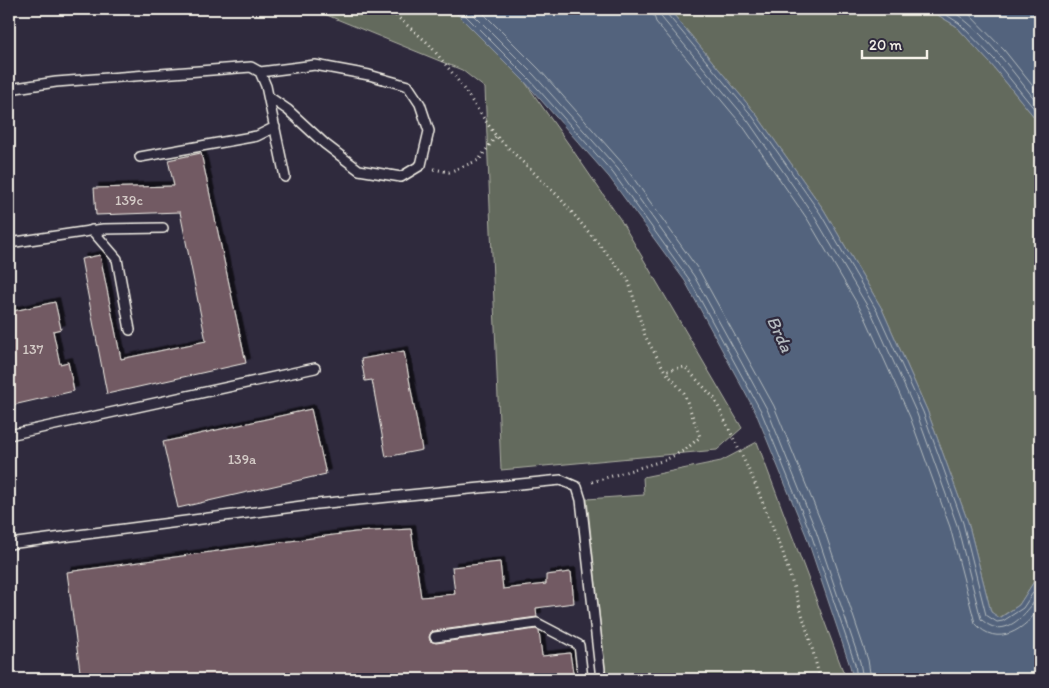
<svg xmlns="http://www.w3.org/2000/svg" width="1049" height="688" font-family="Itim,sans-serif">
<defs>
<filter id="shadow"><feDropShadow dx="4.5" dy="-4.5" stdDeviation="0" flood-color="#0009"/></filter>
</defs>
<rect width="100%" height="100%" fill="#2f2a3d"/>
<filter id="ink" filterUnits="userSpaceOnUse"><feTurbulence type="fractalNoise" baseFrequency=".02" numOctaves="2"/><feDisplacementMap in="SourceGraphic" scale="10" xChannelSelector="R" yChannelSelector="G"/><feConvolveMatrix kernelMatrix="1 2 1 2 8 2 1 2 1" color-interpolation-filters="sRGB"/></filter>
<g filter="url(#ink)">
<path fill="#636a5d" stroke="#acaea2" d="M312,9h140l73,73 47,67 48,70 122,209 -25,22 -216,20 -16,-382 -23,-18z
M669,9h259l28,17 34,37 50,61v448l-21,33 -20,13 -8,-6 -23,-90 -41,-112 -45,-101 -58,-99 -68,-96z
M757,442l89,237h-251l-1,-6 11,-5 -18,-169 57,-4 -1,-18 78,-16z"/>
<path fill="#52647d" stroke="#939ca8" d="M452,9h217l87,105 68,96 58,99 45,101 41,112 23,90 9,6 19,-13 21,-33v107h-187l-3,-13 -44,-131 -50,-122 -71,-132 -76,-104 -84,-95z
M928,9h112v115l-50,-61 -34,-37z"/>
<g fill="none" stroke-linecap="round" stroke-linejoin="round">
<path stroke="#b3b9bd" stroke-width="1" d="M459,9l70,70 84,94 76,106 72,132 50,123 44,130 2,15
M468,9l66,66 84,94 76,107 73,133 49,122 44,131 3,17
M479,9l60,60 85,96 76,107 74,134 50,123 44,131 3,19
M652,9l4,13 86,103 66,95 57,97 45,100 40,110 25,96c22,26 51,6 65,-16
M659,9l3,9 86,103 66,95 58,98 45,100 40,111 24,94c24,24 47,-7 59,-26
M666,9l1,5 86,103 67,96 57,98 46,101 40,111 23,92 11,7 6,-1 20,-13 17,-26
M937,9l22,14 35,36 46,57
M949,9c35,21 66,66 91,97
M964,9l40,41 36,45"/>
</g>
<path fill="#725a64" stroke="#f4f1e8" filter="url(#shadow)" d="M201,153l45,210 -139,31 -26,-135 19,-4 21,104 85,-18 -26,-129 -84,3 -2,-27 80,-2 -6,-26z
M55,302l6,27 -8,2 7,33 8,-2 6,29 -65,15v-94z
M404,351l18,99 -36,7 -14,-77 -7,1 -4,-22z
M311,409l15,65 -148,34 -15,-66z
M411,529l10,68 34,-3 -3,-27 48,-5 3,27 43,-5v-9l25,-3 3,31 -38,5 1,9 -103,14 -3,1 -2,5 1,4 6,2 100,-14 3,2 3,25 28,-3 4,26h-493l-14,-107 288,-40z"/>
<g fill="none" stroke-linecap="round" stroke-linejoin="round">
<g stroke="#f4f1e8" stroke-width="12">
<path id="service" d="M260,72l55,-7 54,10 39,11 12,18 9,27 -8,34 -20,12 -42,-7 -34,-26 -37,-34 -19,-13
M9,89l47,-7 195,-15 9,5 6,14 19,91
M140,157l117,-21 18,-9
M92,230l25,29 13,71
M9,243l94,-14 60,-1
M9,435l306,-67
M9,544l308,-40 244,-24 16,7 4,13 20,179
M435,637l102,-14 42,22 4,34"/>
</g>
<path stroke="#f4f1e8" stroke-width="3" stroke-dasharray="1 4" stroke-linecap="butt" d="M388,9l40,34 26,32 42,61 63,61 69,82 17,57 20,35 20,-4 29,31 40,83 29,72 27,87 10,39
M434,169l15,3 30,-12 17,-24
M592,482l73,-22 20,-10 15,-13 -16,-44 -19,-22"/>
<use href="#service" stroke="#2f2a3d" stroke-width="9"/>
</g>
</g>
<g text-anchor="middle" stroke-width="4.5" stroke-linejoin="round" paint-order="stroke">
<g font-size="14" fill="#d4cbc7">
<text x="129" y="205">139c</text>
<text x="33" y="354">137</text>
<text x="242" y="464">139a</text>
</g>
<g font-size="18" font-style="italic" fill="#b3b9bd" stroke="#2f2a3d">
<text transform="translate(780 334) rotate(65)" y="6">Brda</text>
</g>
</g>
<rect width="1049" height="688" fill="none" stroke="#2f2a3d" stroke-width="30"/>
<rect x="15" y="15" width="1019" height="658" fill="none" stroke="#f4f1e8" stroke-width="2" filter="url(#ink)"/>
<path d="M862 50v8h65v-8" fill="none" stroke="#f4f1e8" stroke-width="2.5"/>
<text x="869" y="50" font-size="15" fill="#f4f1e8" stroke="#2f2a3d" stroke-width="4" paint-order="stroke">20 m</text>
</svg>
